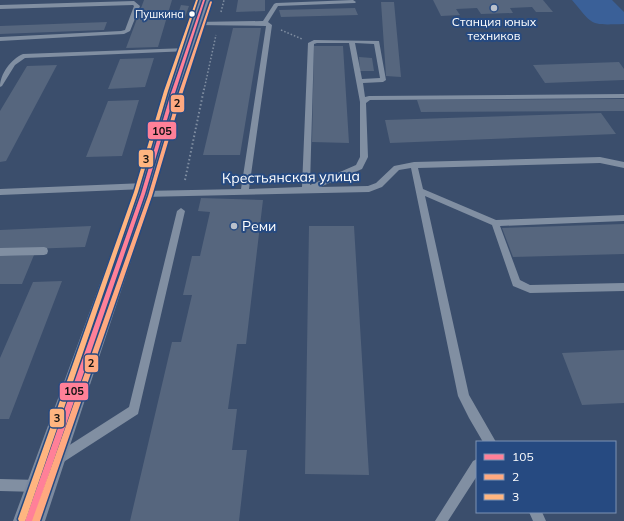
<svg xmlns="http://www.w3.org/2000/svg" width="624" height="521" font-family="Mulish,sans-serif">
<rect width="100%" height="100%" fill="#3b4e6c"/>
<path fill="#3a6098" d="M572,0h40l12,12v12c-35,1 -30,2 -52,-24z"/>
<path fill="#56667e" d="M144,0h28l-14,47 -32,1z
M238,0h27v11l-29,1z
M433,0h110l10,12h-17l-4,-5 -22,1 3,5 -32,1 -4,-6 -21,1 4,6 -19,1z
M381,2h13l7,75 -15,-1z
M181,5l8,1 -4,11h-8z
M355,8l3,7 -77,2 -2,-7z
M107,22l-3,8 -104,4v-8z
M233,28h28l-21,127h-37z
M314,46h29l6,97 -37,-1z
M359,57l13,1 2,13h-14z
M154,58l-9,29 -37,2 12,-30z
M619,62l5,7v11l-79,3 -12,-18z
M57,65l-51,96 -6,1v-51l27,-45z
M624,99v12l-203,1 -4,-12z
M139,100l-17,56 -36,1 22,-56z
M601,113l15,21 -226,9 -5,-23z
M201,198l62,2 -17,144h-9l-9,65h9l-5,41h15l-8,71h-109l42,-179h9l11,-47h-9l9,-39h8l10,-44 -12,-1z
M624,224v30l-111,3 -11,-29z
M91,226l-6,21 -85,3v-20z
M309,226h45l15,249 -64,-1z
M34,255l-12,29h-22v-28z
M62,281l-53,138h-9v-61l33,-76z
M624,350v53l-42,2 -20,-52z"/>
<g fill="none" stroke-linecap="round" stroke-linejoin="round">
<path stroke="#818fa2" stroke-width="1.5" stroke-dasharray="1.5 2" stroke-linecap="butt" d="M221,12l3,-12
M281,30l21,9
M204,90l12,-55"/>
<path stroke="#818fa2" stroke-width="2" stroke-dasharray="1.5 2.5" stroke-linecap="butt" d="M185,180l19,-91"/>
<path fill="#818fa2" fill-rule="evenodd" d="M353,0l3,2 -1,1 -77,3 -10,16 4,3 -23,164 53,-2 6,-144 6,-3 65,1 7,39 -3,2 -20,1 2,14 4,-1 255,-2v4l-254,2 -4,3 2,54 -6,12 -42,18 48,-1 8,-3 18,-17 20,-4 186,-5 24,5v6l-24,-5 -182,5 5,21 73,31 128,-5v6l-124,5 20,54 10,5 94,-2v8l-94,2 -17,-7 -21,-61 -67,-29 44,199 27,47h-13l-14,-24 -11,-22 -47,-228 -12,2 -17,17 -13,5 -226,5 -4,-3 4,-3 98,-2 25,-163 -70,-1 -2,-1v-2l69,-1 11,-17 2,-1zM317,43h32l11,59v55l-4,8 -46,20 4,-141zM355,43l19,1 6,34 -18,1z
M134,1l6,5 -10,25 -6,3 -124,7v-4l121,-6 4,-1 9,-24 -1,-1 -133,4v-4z
M187,48l2,1v2l-164,7 -10,7 -13,21 -2,1c0,-13 11,-28 23,-33z
M145,183l4,3 -4,3 -145,6v-6z
M181,208l4,3 -47,203 -76,49 -4,2 -4,-2 -2,-4 2,-4 75,-48 48,-196z
M44,247l3,1 1,3 -1,3 -3,1 -44,1v-8z
M477,459v17l-29,45h-13l38,-60z
M0,479l38,1 4,2 2,4 -2,4 -4,2 -38,-1z
M529,512h13l4,9h-13z"/>
<path fill="#7c8a9f" fill-rule="evenodd" d="M198,0h12l-29,93 -28,101 -108,327h-32l120,-327 32,-101z"/>
<g stroke="#264a81" stroke-width="3">
<path id="bus-1" d="M203,0h2l-30,93 -30,101 -112,327h-8l116,-327 30,-101z"/>
</g>
<g stroke="#264a81" stroke-width="3">
<path id="bus-2" d="M211,1l1,1 -30,93 -30,101 -112,325h-8l116,-325 30,-101 32,-93z"/>
</g>
<g stroke="#264a81" stroke-width="3">
<path id="bus-3" d="M196,0h2l-30,91 -30,101 -112,327 -1,2h-6l-1,-2 116,-327 30,-101z"/>
</g>
<use href="#bus-1" fill="#ff8098" fill-rule="evenodd"/>
<use href="#bus-2" fill="#ffa980" fill-rule="evenodd"/>
<use href="#bus-3" fill="#ffb580" fill-rule="evenodd"/>
</g>
<g fill="#bac1cc" stroke="#264a81" stroke-width="1.5">
<circle cx="494" cy="8" r="4"/>
<circle cx="234" cy="226" r="4"/>
</g>
<circle fill="#fff" stroke="#264a81" stroke-width="1.5" cx="192" cy="14" r="3.5"/>
<g text-anchor="middle" stroke-width="4" stroke-linejoin="round" paint-order="stroke">
<g font-size="11" fill="#fff" stroke="#264a81" text-anchor="end">
<text x="184" y="18">Пушкина</text>
</g>
<g font-size="12" fill="#fff" stroke="#264a81">
<text x="494" y="26">Станция юных<tspan x="494" dy="14">техников</tspan></text>
</g>
<g font-size="14" fill="#fff" stroke="#264a81">
<text transform="translate(291 177) rotate(-1)" y="5">Крестьянская улица</text>
</g>
<g font-size="14" fill="#fff" stroke="#264a81" text-anchor="start">
<text x="242" y="231">Реми</text>
</g>
</g>
<g stroke="#264a81" stroke-width="1.5">
<rect x="170" y="94" width="15" height="19" rx="4" fill="#ffa980"/>
<rect x="147" y="121" width="30" height="19" rx="4" fill="#ff8098"/>
<rect x="138" y="149" width="16" height="19" rx="4" fill="#ffb580"/>
<rect x="84" y="354" width="15" height="19" rx="4" fill="#ffa980"/>
<rect x="59" y="382" width="30" height="19" rx="4" fill="#ff8098"/>
<rect x="49" y="408" width="16" height="20" rx="4" fill="#ffb580"/>
</g>
<g font-size="11" text-anchor="middle" font-weight="bold" fill="#111">
<text x="177" y="107">2</text>
<text x="162" y="135">105</text>
<text x="146" y="163">3</text>
<text x="91" y="367">2</text>
<text x="74" y="395">105</text>
<text x="57" y="422">3</text>
</g>
<rect x="476" y="441" width="140" height="72" fill="#264a81" stroke="#7d92b3"/>
<rect x="484" y="454" width="20" height="6" fill="#ff8098" stroke="#7d92b3"/>
<text x="512" y="461" font-size="12" fill="#ffffff">105</text>
<rect x="484" y="474" width="20" height="6" fill="#ffa980" stroke="#7d92b3"/>
<text x="512" y="481" font-size="12" fill="#ffffff">2</text>
<rect x="484" y="494" width="20" height="6" fill="#ffb580" stroke="#7d92b3"/>
<text x="512" y="501" font-size="12" fill="#ffffff">3</text>
</svg>
